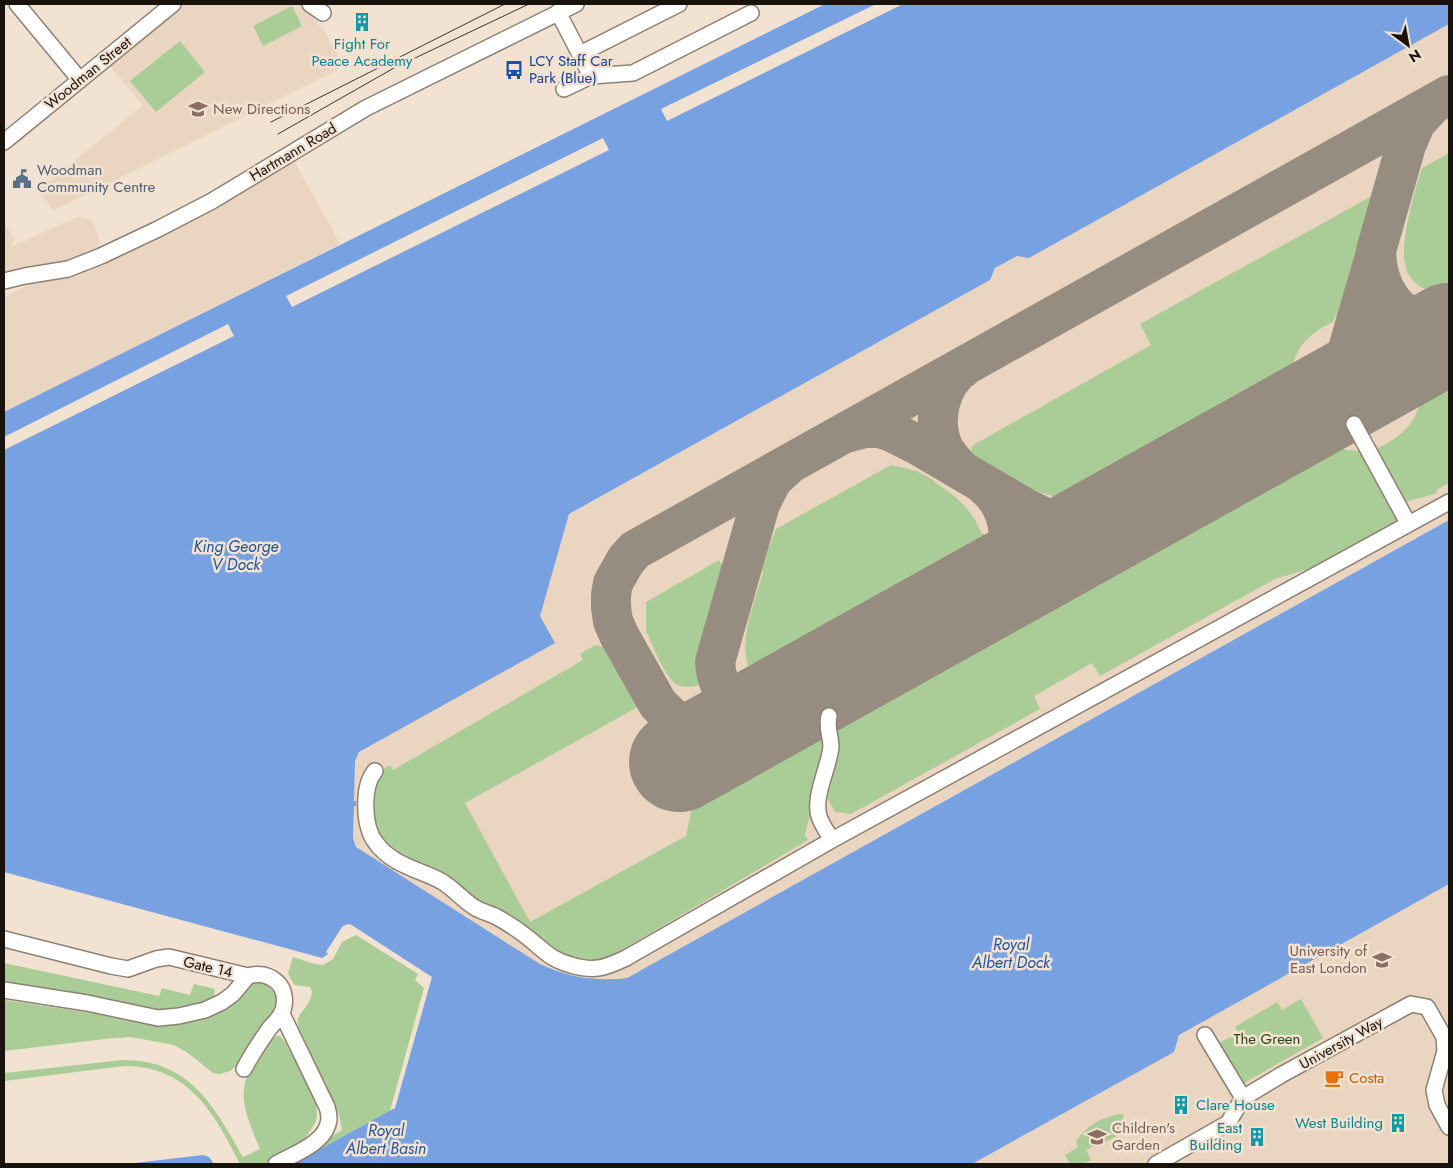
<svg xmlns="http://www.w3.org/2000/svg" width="1453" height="1168" font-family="Jost,sans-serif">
<rect width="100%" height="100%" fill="#f2e2d2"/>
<path fill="#ead5c0" d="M181,4h120l23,26 20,37 -291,144 -14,-21 104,-85 -35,-41z
M1449,24v496l-822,458 -38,1 -25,-6 -24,-9 -184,-117 -3,-9 2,-77 2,-6 182,-139 29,-101 422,-235 5,-12 22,-12 12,2z
M295,162l45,82 -336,168v-115l25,-12 32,-6 86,-34z
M77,217l15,3 10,28 -39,14 -59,11v-50l11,16 -4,8z
M1449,884v280h-477l201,-112 5,-17z"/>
<path fill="#aacc96" d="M292,6l10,20 -39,20 -10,-20z
M180,41l25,31 -49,40 -26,-31z
M1449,153v135l-9,5c-42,-6 -39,-40 -32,-73 4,-18 8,-35 14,-52z
M1372,196l-34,120 -2,-1 -3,7c-24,11 -39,26 -42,53l-216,121c-30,8 -72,-23 -99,-38l-4,-4 -1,-6 4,-4 176,-99 -11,-21z
M1449,379v104l-11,6 -3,5 -34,9 -29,-53c26,-9 46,-27 50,-56z
M1330,445l16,5 19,1 33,64 -3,8 -77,43 -43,13 -175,97 -8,-13 -58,33 6,13 -189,105 -16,-2 -9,-16 5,-71z
M891,465l26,6 18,10 -1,1c22,13 39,29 48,52l2,-1v12l-233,129c-15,-30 4,-72 12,-102l-1,-1 6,-22 8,-20z
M719,560l3,5 -27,102 4,18c-6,2 -17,3 -23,-1 -12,-9 -23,-38 -29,-51l-1,1v-32z
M595,645l10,2 33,60 -173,96 65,119 156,-86 7,-34 129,-73c10,23 -11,81 -17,106l3,5 -200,118 -1,2 -34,2 -168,-99 -32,-30c-1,-24 -7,-54 17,-68l3,5 190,-110 -3,-6z
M356,935l62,39 -3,6 9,8 -34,123 -97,53h-8l57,-34 -3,-15 -41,-89c-3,-14 13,-18 14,-35l-2,-4 -16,-2 -6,-12 5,-16 22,7 8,1 10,-6 9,-17z
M4,963l155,33 3,-8 28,7 4,-11 21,5 -1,7 -14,10 -37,7 -159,-29z
M256,981c12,2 20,12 23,23l-37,57 -12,10 -10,3 -7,-1 -25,-20 -14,-8 -44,-8 -25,2 -101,12v-51l134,20 71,-4 19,-9 22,-24z
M1301,999l22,39 -81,46 -23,-41 19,-10 -3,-6 42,-25 5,8z
M275,1036h5l5,6 31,58 1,15 -2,8 -10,16 -41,25h-24c-26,-51 -51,-98 -116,-98l-120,15v-8l119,-13c67,0 91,46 120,97l17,-8c-23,-53 -25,-68 15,-113z
M1119,1114h5l-1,5 5,4c-8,18 -27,18 -42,27l5,10 -8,4h-13l-5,-9 13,-8 -2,-6c11,-16 25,-23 43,-27z"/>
<path fill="#77a1e0" d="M825,4h624v20l-420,234 -12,-2 -22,12 -5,12 -421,234 -29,102 15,27 -196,109 -4,9 -1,40h2v5h-2l-1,32 3,9 184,117c28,13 56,18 87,14l822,-458v364l-270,151 -5,17 -202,112h-679l102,-56 37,-131 -82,-53 -5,1 -3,2 -16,25 2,2 -6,4 -318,-86v-460z
M203,1155l6,2 5,7h-88z"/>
<path fill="#f2e2d2" d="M876,4h27l-236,117 -6,-12z
M603,138l6,12 -317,157 -6,-11z
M228,324l6,12 -230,114v-13z"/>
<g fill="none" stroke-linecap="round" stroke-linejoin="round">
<path stroke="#968c80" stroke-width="40" d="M1431,106l-15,16 -10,23 -30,106c1,43 27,77 73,74
M1306,412c19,-14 28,-24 37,-46l33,-113
M846,433l19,-5h14l13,4 24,12 109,64 22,11 26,5 13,-1 40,-10
M961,470c-6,-6 -12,-13 -17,-21 -13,-27 -5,-66 21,-83
M977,596c10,-10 21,-20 27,-33 11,-27 3,-60 -20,-78
M778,706c-34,7 -61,-7 -63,-44l45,-158 12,-24 14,-13
M746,724l-26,7 -24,-1 -21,-9 -17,-17 -39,-69 -6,-14 -2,-13v-13l2,-12 13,-23 9,-10 814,-455"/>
<path stroke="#968c80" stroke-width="100" d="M679,762l770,-429"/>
<g stroke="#8e8072" stroke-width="18">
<path id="minor" d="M17,4l63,76
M310,4l13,9
M558,12l33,64 -27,13
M580,54l99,-50
M591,76l42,-3 118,-60
M4,142l169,-138
M4,281l21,-5 43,-7 33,-13 57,-27 54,-28 154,-93 210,-104
M1354,424l54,99
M829,716c-3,12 2,20 2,31 -2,20 -18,50 -12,69 2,8 9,17 13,24
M375,771c-13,15 -12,56 1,72 16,22 42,26 65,38 12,7 21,18 33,26 6,4 14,6 21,9 11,6 22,13 32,21 17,13 22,22 44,28 23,7 34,3 55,-7l206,-118 617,-338
M4,939l107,27 17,3 28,-10 13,-2 79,19
M4,990l83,13 71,15 21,-2 26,-6 17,-8 11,-8 15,-18c11,-3 20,-2 29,6 8,7 10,22 4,32 -3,6 -8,10 -12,15 -9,13 -18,26 -25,40
M1205,1035l38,63
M276,1164c18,-10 51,-21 53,-45 0,-4 -1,-9 -2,-12l-45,-93
M1156,1164l72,-41 15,-25 38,-23 130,-71 16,3 17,30 1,14 -11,39 3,15 12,22"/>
</g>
<use href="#minor" stroke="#fff" stroke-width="15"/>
<path stroke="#3b352d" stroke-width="1" d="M271,122l234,-118
M278,134l116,-66 135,-64"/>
</g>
<defs>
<g id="building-bare" transform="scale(1.5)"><path d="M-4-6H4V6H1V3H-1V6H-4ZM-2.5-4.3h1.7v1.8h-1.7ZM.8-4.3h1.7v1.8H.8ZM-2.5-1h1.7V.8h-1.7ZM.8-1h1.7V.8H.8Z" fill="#0f9aa8" stroke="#f2e2d2" stroke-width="2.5" paint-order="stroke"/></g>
<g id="bus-bare" transform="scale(1.5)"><path d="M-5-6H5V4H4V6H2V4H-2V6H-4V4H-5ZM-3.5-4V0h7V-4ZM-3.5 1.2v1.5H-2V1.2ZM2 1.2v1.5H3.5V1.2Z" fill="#1a4fb4" stroke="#f2e2d2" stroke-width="2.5" paint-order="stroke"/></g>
<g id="school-bare" transform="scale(1.5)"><path d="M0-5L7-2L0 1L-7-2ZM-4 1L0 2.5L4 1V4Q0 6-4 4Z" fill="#8d6e63" stroke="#f2e2d2" stroke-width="2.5" paint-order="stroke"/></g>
<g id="civic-bare" transform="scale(1.5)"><path d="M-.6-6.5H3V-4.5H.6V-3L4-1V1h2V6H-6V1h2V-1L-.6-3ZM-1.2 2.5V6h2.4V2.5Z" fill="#5c6f8a" stroke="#f2e2d2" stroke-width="2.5" paint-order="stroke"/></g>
<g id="university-bare" transform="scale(1.5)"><path d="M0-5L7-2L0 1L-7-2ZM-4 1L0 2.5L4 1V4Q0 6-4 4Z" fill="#8d6e63" stroke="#f2e2d2" stroke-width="2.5" paint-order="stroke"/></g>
<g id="cafe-bare" transform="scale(1.5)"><path d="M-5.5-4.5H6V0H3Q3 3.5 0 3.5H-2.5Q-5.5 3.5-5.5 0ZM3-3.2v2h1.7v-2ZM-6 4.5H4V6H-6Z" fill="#e8710a" stroke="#f2e2d2" stroke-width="2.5" paint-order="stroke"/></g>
</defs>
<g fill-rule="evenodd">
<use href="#building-bare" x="362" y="22"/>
<use href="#bus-bare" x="514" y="70"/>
<use href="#school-bare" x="198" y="109"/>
<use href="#civic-bare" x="22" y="179"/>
<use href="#university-bare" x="1382" y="960"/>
<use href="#cafe-bare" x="1334" y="1078"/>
<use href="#building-bare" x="1181" y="1105"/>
<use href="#building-bare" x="1398" y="1123"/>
<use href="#school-bare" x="1097" y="1137"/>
<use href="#building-bare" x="1257" y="1137"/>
</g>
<g text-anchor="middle" stroke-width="5" stroke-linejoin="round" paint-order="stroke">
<g font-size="15" fill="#0d838f" stroke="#f2e2d2" text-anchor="end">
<text x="362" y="49" text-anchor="middle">Fight For<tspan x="362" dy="17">Peace Academy</tspan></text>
<text x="1196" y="1110" text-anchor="start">Clare House</text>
<text x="1383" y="1128">West Building</text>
<text x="1242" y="1133">East<tspan x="1242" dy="17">Building</tspan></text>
</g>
<g font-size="15" fill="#164399" stroke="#f2e2d2" text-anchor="start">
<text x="529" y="66">LCY Staff Car<tspan x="529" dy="17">Park (Blue)</tspan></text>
</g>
<g font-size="15" fill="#18130d" stroke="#f2e2d2">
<text transform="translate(88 73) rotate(-39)" y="5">Woodman Street</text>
<text transform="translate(293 152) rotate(-31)" y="5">Hartmann Road</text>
<text transform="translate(208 967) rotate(13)" y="5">Gate 14</text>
<text transform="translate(1341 1043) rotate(-29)" y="5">University Way</text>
</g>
<g font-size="15" fill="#785e54" stroke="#f2e2d2" text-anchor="start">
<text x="213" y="114">New Directions</text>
<text x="1367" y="956" text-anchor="end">University of<tspan x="1367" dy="17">East London</tspan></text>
<text x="1112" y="1133">Children's<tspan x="1112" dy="17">Garden</tspan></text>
</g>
<g font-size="15" fill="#4e5e75" stroke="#f2e2d2" text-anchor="start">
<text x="37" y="175">Woodman<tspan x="37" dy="17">Community Centre</tspan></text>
</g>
<g font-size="15" fill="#294414" stroke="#f2e2d2">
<text x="1267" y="1044">The Green</text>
</g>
<g font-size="15" fill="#c56008" stroke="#f2e2d2" text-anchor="start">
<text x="1349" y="1083">Costa</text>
</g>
<g font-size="16" font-style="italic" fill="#2255a1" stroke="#f2e2d2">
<text x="236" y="552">King George<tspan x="236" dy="18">V Dock</tspan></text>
<text x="1011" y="950">Royal<tspan x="1011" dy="18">Albert Dock</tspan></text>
<text x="386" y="1136">Royal<tspan x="386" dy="18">Albert Basin</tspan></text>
</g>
</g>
<rect width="1453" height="1168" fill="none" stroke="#18130d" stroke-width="10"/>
<g transform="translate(1408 45) rotate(148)" stroke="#f2e2d2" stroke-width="4" paint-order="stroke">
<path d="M0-4L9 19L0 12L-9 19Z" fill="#18130d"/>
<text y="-8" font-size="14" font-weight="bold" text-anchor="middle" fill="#18130d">N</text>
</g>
</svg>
